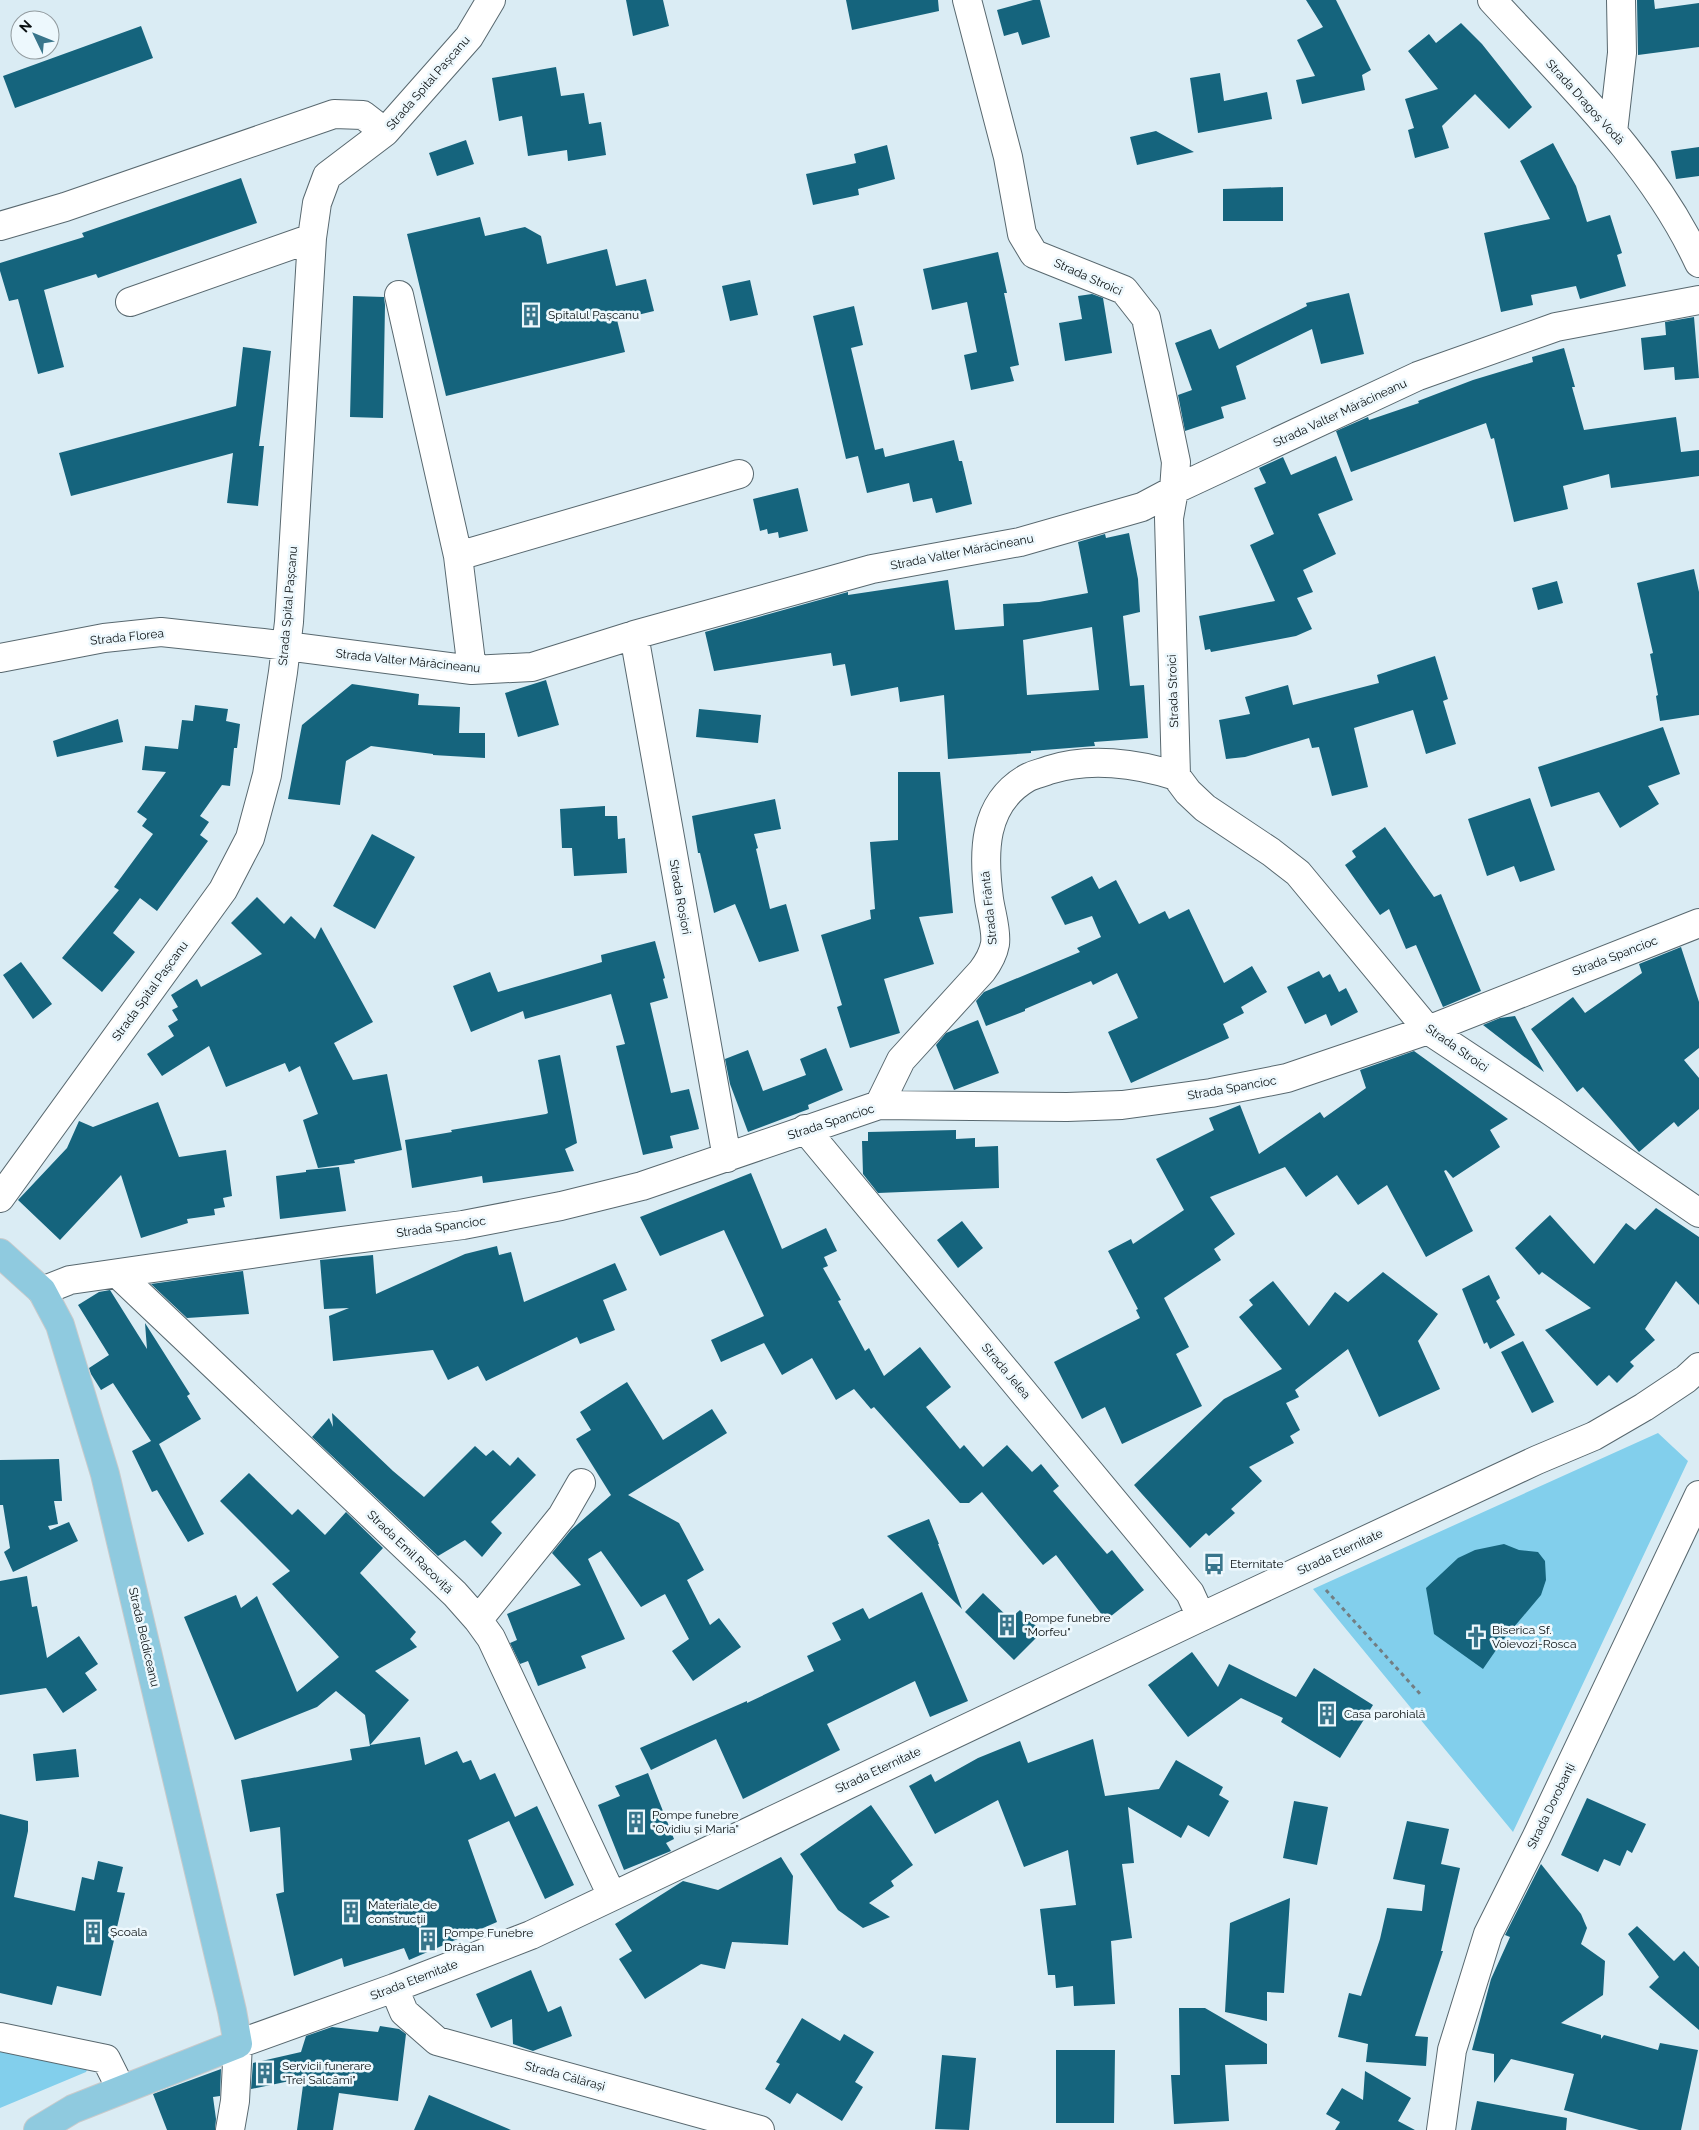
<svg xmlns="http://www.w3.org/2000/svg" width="1699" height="2130" font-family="Raleway,sans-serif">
<rect width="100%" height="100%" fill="#daecf4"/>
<path fill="#82cfec" d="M1658,1433l30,28 -175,371 -200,-243z
M0,2045l90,19 -4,8 -86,36z"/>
<path fill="#15647d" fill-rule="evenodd" d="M626,0h37l6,26 -36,10z
M846,0h92l1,11 -87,19z
M1033,0h7l10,37 -28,8 -4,-13 -14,4 -7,-26z
M1306,0h30l35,70 -9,5 3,15 -63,14 -6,-24 19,-4 -18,-36 26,-13z
M1637,0h17l1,9 44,-6v44l-61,8z
M1461,23l21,21 50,63 -23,22 -34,-35 -33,32 7,22 -34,10 -7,-28 6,-2 -9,-29 33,-10 -30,-38 21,-17 7,9z
M141,26l12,32 -138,50 -12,-32z
M556,67l5,29 23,-3 5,31 12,-2 5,33 -38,6 -1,-11 -39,6 -6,-40 -23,5 -7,-43z
M1220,73l4,28 43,-9 5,27 -74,14 -8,-55z
M1156,131l38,21 -57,13 -7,-28z
M466,140l8,24 -37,12 -8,-23z
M1553,143l23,43 11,36 23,-7 12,38 -5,2 9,31 -46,13 -4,-13 -45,9 2,10 -32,7 -17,-79 66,-14 -30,-58z
M887,145l8,34 -37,10 1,6 -46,10 -7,-31 50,-11 -2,-9z
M1699,147v29l-23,3 -5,-28z
M241,178l16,45 -159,55 -2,-4 -52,16 20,77 -26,7 -20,-75 -9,2 -9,-30v-8l84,-26 -2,-4z
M1283,187v34h-60v-32z
M480,217l5,19 40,-9 16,9 6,28 60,-15 9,37 30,-7 8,32 -37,9 8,32 -179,44 -39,-162z
M998,252l9,41h-3l15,72 -9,2 4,14 -43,9 -7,-35 13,-3 -10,-50 -35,8 -9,-41z
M750,280l8,35 -28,6 -8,-35z
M1349,293l15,61 -43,10 -9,-35 -76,37 10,33 -25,8 3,11 -39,13 -7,-36 14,-5 -17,-47 36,-14 8,20 88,-43 -1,-3z
M1092,294l11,4 9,55 -47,8 -6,-38 23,-4 -4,-23z
M353,296l31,1 1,8 -2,113 -33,-1z
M854,306l9,39 -12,3 24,102 8,-2 2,9 69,-17 5,21h3l10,43 -36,9 -4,-15 -19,4 -4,-19 -42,10 -9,-37 -12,3 -33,-143z
M1694,317l5,61 -24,2 -1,-13 -30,3 -3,-32 25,-3 -1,-13z
M243,347l28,4 -12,95h5l-6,60 -31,-3 6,-50 -162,43 -12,-43 177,-47z
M1564,348l11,39h-3l12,43 92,-13 5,35 18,-2v26l-88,12 -2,-14 -46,12 5,23 -54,13 -20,-84 -3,1 -5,-16 -135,49 -15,-41 32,-14 1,3 50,-17 -1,-2 55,-21 60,-18 -1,-5z
M1336,456l17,44 -35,14 18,40 -33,16 10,22 -16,6 15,31 -16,7 -85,16 -1,-3 -5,1 -6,-34 76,-15 -25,-56 24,-11 -20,-46 12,-5 -7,-15 24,-11 8,18z
M798,488l10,43 -29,7 -1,-6 -10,2 -1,-5 -7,2 -7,-32z
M1129,533l9,46 2,33 -17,4 7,70 14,-1 4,53 -54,4 1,4 -64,5v2l-83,6 -4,-64 -44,7 -2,-15 -47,9 -6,-32 -12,2 -2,-13 -117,18 -9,-39 143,-40v3l100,-15 7,50 49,-4 -1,-22 36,-2 49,-9 -10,-51 27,-8 1,4zM1092,627l7,63 -72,5 -4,-55z
M1694,569l5,23v123l-39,6 -4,-25 2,-1 -8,-41 3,-1 -16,-70z
M1557,581l6,22 -25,7 -6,-22z
M1435,656l13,43 -5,2 13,43 -30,10 -13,-44 -59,18 14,59 -36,9 -13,-49 -7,1 -3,-10 -64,19 -19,2 -7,-39 31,-6 -5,-17 43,-12 5,20 86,-22 -2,-8z
M546,680l13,45 -41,12 -13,-44z
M352,684l67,10 -1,11 42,2 -1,26h26v25l-52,-3v-1l-62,-8 -25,15 -6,44 -52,-6 14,-74z
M195,705l33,4 -2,12 14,3 -3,24h-3l-4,38 -8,-1 -22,31 9,6 -9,13 8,6 -51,70 -17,-13 -27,35 22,19 -33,40 -40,-34 57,-68 -5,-3 39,-53 -11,-8 5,-7 -10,-7 29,-40 -24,-2 3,-24 33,3 4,-29 11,1z
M699,709l62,6 -3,28 -62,-6z
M118,719l5,23 -66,15 -4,-16z
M1663,727l17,47 -32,12 11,18 -39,24 -21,-36 -48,15 -13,-40z
M898,772h42l13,141 -34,4 15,47 -50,15 16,54 -50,15 -13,-41 5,-2 -21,-70 50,-16 -1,-9 5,-1 -5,-67 28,-2z
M1530,798l25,72 -35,12 -6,-16 -27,10 -19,-57z
M775,799l6,30 -27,5 4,14 -2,1 14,60 16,-5 13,47 -40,11 -24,-58 -21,9 -14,-60h-2l-6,-37z
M605,806v10h12l1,23 7,-1 2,35 -53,3 -2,-28h-10l-2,-39z
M1385,827l49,70 7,-3 40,97 -38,16 -27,-62 -10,4 -17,-40 -9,6 -35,-50 11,-8 -4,-6z
M372,834l43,23 -40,72 -42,-23z
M1092,876l7,13 17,-9 23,44 26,-13 4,8 20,-10 35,74 28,-17 15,26 -26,15 3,6 -21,11 6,14 -98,45 -23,-51 30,-14 -21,-45 -24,12 -2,-4 -66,28v2l-39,15 -10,-25 8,-9 96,-40 -3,-4 24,-11 -9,-21 -27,9 -14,-28z
M257,897l27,27 7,-8 24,23 6,-12 52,95 -39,21 19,37 34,-6 15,76 -48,10 1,3 -37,5 -15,-48 15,-6 -18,-48 -11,6 -4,-9 -59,24 -17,-41 -47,30 -15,-22 27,-18 -6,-10 10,-6 -6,-10 6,-3 -7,-12 26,-16 4,8 61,-33 -31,-31z
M655,941l10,37 -2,1 5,19 -18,5 21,90 18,-4 10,40 -29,7 3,12 -30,7 -27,-109 9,-2 -14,-50 -86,25 -2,-8 -52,21 -18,-46 37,-14 8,20 104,-30 -1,-7z
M1681,947l18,55v46l-15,12 15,18v31l-21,18 -4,-5 -35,30 -56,-65 -6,5 -46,-63 42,-32 12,16 57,-40 -3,-9z
M21,962l31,42 -19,15 -30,-44z
M1319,971l4,7 7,-4 9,18 7,-4 12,24 -27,14 -5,-12 -21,10 -18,-37z
M1515,1016l29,56 -61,-47 17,-7z
M978,1020l21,53 -45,17 -18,-45 10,-12z
M826,1048l17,42 -35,15 1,4 -61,23 -18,-48 -5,-25 23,-9 15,41 43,-16 -6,-16z
M1414,1051l94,68 -18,11 10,17 -47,31 -7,-8 -2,1 29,60 -47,26 -39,-72 -29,20 -21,-30 -31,22 -21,-30 -75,30 25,37 -21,15 7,11 -57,38 25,49 -13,7 26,52 -80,38 -17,-37 -23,12 -28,-57 86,-44 -4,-8 2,-1 -30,-58 23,-12 2,5 51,-34 -28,-51 58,-29 -5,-12 31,-13 19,49 61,-42 4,6 42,-30 -6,-18z
M560,1055l17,88 -12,6 9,22 -91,12 -1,-7 -70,12 -7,-48 47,-8 -1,-2 95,-16 2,-1 -10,-53z
M158,1102l21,55 47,-7 6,46 -9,2 2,9 -11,2 1,6 -28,4 1,4 -47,15 -20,-63 -61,65 -42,-40 49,-52 12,-27 14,6z
M956,1130v9l19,-1v9l23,-1 1,42 -121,5 -15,-19 -1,-33h6v-9z
M339,1167l7,44 -66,8 -4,-43 30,-4v-2z
M751,1173l31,76 44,-21 11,23 -13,6 4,9 -5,2 18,32 -3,1 27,50 4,-3 15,28 36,-29 31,40 -25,20 34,42 4,-4 19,22 24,-22 25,27 9,-8 18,22 -6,5 54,63 5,-4 32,40 -38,30 -50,-65 -13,10 -61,-73 -13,11h-9l-86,-96 -3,2 -17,-20 -18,11 -24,-42 -30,17 -18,-32 -43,19 -10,-22 53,-24 -40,-86 -64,26 -20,-39z
M1656,1208l43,29v68l-23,-24 -31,48 10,11 -25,22 4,4 -17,17 -8,-8 -12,11 -52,-56 46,-22 -49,-36 -3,3 -24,-27 35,-33 44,49 32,-41 9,7z
M962,1221l21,27 -25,20 -21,-28z
M497,1246l2,9 12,-3 13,50 91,-39 12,27 -24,10 12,30 -35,14 -3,-7 -91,44 -8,-15 -30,14 -15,-30 -100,11 -4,-45 20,-8 -25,1 -4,-49 53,-5 3,39 89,-40z
M243,1271l6,43 -62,4 -36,-34z
M1383,1272l55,42 -20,27 22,48 -61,28 -31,-68 -53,41 4,7 -13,6 14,27 -10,6 4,7 -45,24 13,14 -31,28 4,4 -26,23 -3,-3 -16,15 -56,-63 90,-86 58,-30 -43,-52 14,-12 -4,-5 24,-19 36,45 26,-34 13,10z
M1489,1275l11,23 -4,3 19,34 -25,14 -3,-7 -3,2 -22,-55z
M110,1290l37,59 -2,-26 45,71 -3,2 14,23 -42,25 45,90 -16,8 -31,-52 -5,2 -20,-41 19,-10 -38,-58 -12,7 -10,-16 -2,-6 20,-13 -31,-50 21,-13z
M1523,1341l31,61 -22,11 -31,-61z
M627,1382l36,58 49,-31 15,24 -99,62 51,28 25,47 -17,10 23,45 9,-7 22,29 -48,34 -21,-30 17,-12 -24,-45 -24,13 -40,-56 -13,8 37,80 -44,17 5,12 -48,18 -10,-25 -8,3 -10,-21 7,-3 -10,-26 74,-29 -29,-32 19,-23 40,-35 -35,-56 15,-9 -11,-18z
M332,1413l61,58 31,26 51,-51 11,10 7,-6 17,16 8,-9 18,18 -45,47 11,11 -20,24 -17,-17 -27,16 -126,-119 17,-19 4,9z
M59,1459l3,42h-8l4,23 -10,2 2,4 19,-8 9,19 -65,31 -9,-20 6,-4 -7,-43h-3v-45z
M249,1473l43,42 6,-6 27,26 21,-23 37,36 -23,25 56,59 -6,7 7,8 -42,24 34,29 -39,45 50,-8 5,28 32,-14 6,12 8,-3 9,20 15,-7 20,44 22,-11 37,79 -29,14 -36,-78 -41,19 29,82 -88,38 -5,-12 -60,19 -2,-9 -48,18 -18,-82 8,-2 -4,-65 -30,5 -9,-52 111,-20 -2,-11 20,-3 -5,-31 -29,-24 -19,16 -82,33 -51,-123 52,-22 5,13 16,-12 40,96 42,-35 -67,-73 18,-13 -70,-70z
M929,1519l10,25h-1l24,65 -75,-73z
M1504,1544l15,6 19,2 7,9 1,19 -5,15 -38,45 -20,29 -49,-35 -8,-46 32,-30 17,-8z
M27,1576l5,31 5,-1 10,52 32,-22 19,28 -13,9 12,17 -34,23 -17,-25 -46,7v-114z
M922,1592l46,109 -38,16 -15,-36 -88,43 13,26 -97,49 -27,-60 -65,31 -11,-22 107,-47v2l67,-32 -7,-15 34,-16 -9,-17 31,-15 6,11z
M983,1593l27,26 10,-9 22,22 -28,28 -49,-48z
M1192,1652l26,35 11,-23 67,33 18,-29 59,37 -33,53 -59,-36 2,-4 -42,-20 -53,39 -40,-52z
M1093,1739l12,57 54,-7 17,-29 47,27 -4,8 10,6 -20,36 -21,-12 -7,13 -53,-31 6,56 -12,1 10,74 -21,3 4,63 -41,2 -1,-20 -17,2 -1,-13h-7l-8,-66 36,-4 -8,-55 -44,17 -26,-67 -63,34 -26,-48 22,-12 4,8 43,-24 42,-17 8,22z
M76,1749l3,28 -43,4 -3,-27z
M648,1773l26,66 -8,4 5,8 -47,19 -26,-65 22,-9 -5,-10z
M1587,1798l59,26 -14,29 -5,-3 -7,16 -16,-7 -6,13 -37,-17z
M1294,1801l34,6 -11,58 -34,-7z
M871,1805l42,60 -22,16 3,5 -25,17 21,14 -27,11 -25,-18 -38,-56z
M0,1814l28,7v10l-14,66 61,14 7,-34 12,3 4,-19 25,6 -6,25 8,1 -24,103 -44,-10 -5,19 -52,-12z
M1407,1821l42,8 -8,35 19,4 -19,83h2l-28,85 13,1 -2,29 -60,-4 2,-18 -30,-7 11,-44 12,3 19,-57 7,-31 35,3 3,-26 -32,-6z
M781,1857l12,19 -5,69 -56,-3 -7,27 -24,-5 -56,35 -26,-40 13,-8 -17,-27 68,-43 35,9z
M1541,1864l40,50 6,14 -6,16 24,17 -2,34 -42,28 40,12v4l3,-4 54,15 2,-7 38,7 -17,80h-42l-75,-20 10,-36 -63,-15 -17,24v-29l-22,-4 19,-71 19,-42 -5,-2z
M1290,1898l-6,95 -17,-1v29l-42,-9 5,-89z
M1637,1926l37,35 10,-10 15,16v63l-50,-43 10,-10 -31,-43z
M531,1970l17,42 13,-6 11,30 -39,15 -20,-7 -1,-25 -21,9 -15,-34z
M1179,2008h26l62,36v20l-42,1 4,56 -55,3 -3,-49h9z
M802,2018l38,23 4,-7 30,18 -19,30 8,5 -21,34 -45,-28 -7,11 -25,-15 15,-25 -4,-2z
M380,2026l19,3 7,5 -8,67 -59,-8 -6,37h-36l7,-52 -53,11 2,-26 48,-11 5,-16 26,-9 46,5z
M1056,2050h59l-1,73h-58z
M942,2055l34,3 -7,72 -34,-1z
M221,2069l-1,27 -7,1 3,22 -1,11h-48l-14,-36z
M1365,2071l46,27 -13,23 17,9h-80l5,-8 -14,-8 16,-26 21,12z
M429,2095l82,35h-97z
M1477,2101l90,17 -1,12h-95z"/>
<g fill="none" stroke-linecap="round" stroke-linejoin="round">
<g stroke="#58686f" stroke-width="30">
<path id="minor" d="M967,0l41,157 14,77 12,20 90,36 22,28 30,144 -2,28 -5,28 7,258 12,16 17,16 66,44 27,21 130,157 124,82 147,101
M1492,0c75,82 160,161 207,263
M1613,132l9,-79 -1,-53
M0,226l65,-19 269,-93 29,1 22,17
M399,295l59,261 14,114
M130,302l182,-64
M458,556l281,-82
M634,635l93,523
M0,658l104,-20 57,-6 102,11 209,27 60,-3 102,-32 238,-66 148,-27 122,-35 32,-17 244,-114 138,-49 143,-27
M879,1105l22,-45 81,-89c6,-8 11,-16 13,-27 2,-13 -4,-31 -6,-45 -6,-45 -7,-95 38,-121 7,-4 15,-5 22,-8 40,-13 87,-7 127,6
M805,1129l385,464 11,24
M0,1198l223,-308 27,-52 17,-63 16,-103 6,-50 23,-384 5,-35 10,-27 58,-44 84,-95 22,-37
M118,1274l337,320 23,26 13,18 121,258
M42,1291l28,-11 271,-39 122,-16 98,-19 81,-20 237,-81 188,2 55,-2 89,-12 76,-15 141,-48 271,-107
M478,1620l84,-104 19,-33
M394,1988l10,24 33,29 323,89
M0,2037l106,22 15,30
M230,2130l5,-29 3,-57 156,-56 137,-53 670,-318 336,-157 57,-24 50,-29 42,-28 13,-12
M1441,2130l11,-80 36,-116 48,-96 163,-343"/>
</g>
<g stroke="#c9cacb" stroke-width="30">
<path id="major" d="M0,1253l42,38 18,34 45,149 127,537 6,33 -165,65 -35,21"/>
</g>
<path stroke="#727e83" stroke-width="3" stroke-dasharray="4 4" stroke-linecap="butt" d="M1326,1590l95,105"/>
<use href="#minor" stroke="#fff" stroke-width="28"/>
<use href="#major" stroke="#8fcadf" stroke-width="28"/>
</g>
<defs>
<g id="building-bare" transform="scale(1.725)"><path d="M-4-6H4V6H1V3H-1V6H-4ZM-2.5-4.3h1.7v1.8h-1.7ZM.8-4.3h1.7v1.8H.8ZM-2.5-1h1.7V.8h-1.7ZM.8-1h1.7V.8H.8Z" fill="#38758b" stroke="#edf8fd" stroke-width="2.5" paint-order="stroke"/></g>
<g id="bus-bare" transform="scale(1.725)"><path d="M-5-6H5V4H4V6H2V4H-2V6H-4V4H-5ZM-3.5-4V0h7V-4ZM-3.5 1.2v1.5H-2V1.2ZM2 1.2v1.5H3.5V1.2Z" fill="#38758b" stroke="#edf8fd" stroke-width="2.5" paint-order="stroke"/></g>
<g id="church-bare" transform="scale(1.725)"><path d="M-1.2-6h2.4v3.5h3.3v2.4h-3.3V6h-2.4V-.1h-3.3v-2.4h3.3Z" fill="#38758b" stroke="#edf8fd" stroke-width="2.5" paint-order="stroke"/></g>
</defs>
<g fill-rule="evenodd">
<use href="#building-bare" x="531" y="315"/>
<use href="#bus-bare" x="1214" y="1564"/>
<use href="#building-bare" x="1007" y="1625"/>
<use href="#church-bare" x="1476" y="1637"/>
<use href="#building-bare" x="1327" y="1714"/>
<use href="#building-bare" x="636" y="1822"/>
<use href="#building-bare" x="351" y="1912"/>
<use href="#building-bare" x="93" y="1932"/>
<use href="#building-bare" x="428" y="1940"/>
<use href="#building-bare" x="265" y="2073"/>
</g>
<g text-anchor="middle" stroke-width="5" stroke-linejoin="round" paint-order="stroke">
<g font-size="12" fill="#0a1012" stroke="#edf8fd">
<text transform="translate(428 83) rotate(-49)" y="4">Strada Spital Pașcanu</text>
<text transform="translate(1585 102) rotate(48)" y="4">Strada Dragoș Vodă</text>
<text transform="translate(1088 277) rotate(24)" y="4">Strada Stroici</text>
<text transform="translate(1340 413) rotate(-25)" y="4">Strada Valter Mărăcineanu</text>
<text transform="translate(962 552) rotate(-11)" y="4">Strada Valter Mărăcineanu</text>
<text transform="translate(288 606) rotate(-85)" y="4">Strada Spital Pașcanu</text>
<text transform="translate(127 637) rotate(-6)" y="4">Strada Florea</text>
<text transform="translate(408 661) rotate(6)" y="4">Strada Valter Mărăcineanu</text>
<text transform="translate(1173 691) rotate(-92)" y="4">Strada Stroici</text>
<text transform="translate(680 897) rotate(80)" y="4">Strada Roșiori</text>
<text transform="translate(989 908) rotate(-96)" y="4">Strada Frântă</text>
<text transform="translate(1615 956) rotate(-21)" y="4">Strada Spancioc</text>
<text transform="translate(150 991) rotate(-54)" y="4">Strada Spital Pașcanu</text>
<text transform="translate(1457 1048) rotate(35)" y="4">Strada Stroici</text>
<text transform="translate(1232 1088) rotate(-10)" y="4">Strada Spancioc</text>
<text transform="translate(831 1122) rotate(-18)" y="4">Strada Spancioc</text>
<text transform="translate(441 1227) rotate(-8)" y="4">Strada Spancioc</text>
<text transform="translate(1006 1371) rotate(50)" y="4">Strada Jelea</text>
<text transform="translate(410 1552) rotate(44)" y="4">Strada Emil Racoviță</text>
<text transform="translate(1340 1552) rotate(-25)" y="4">Strada Eternitate</text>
<text transform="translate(144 1637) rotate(77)" y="4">Strada Beldiceanu</text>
<text transform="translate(878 1770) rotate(-25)" y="4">Strada Eternitate</text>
<text transform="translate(1551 1806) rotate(-64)" y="4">Strada Dorobanți</text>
<text transform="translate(414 1980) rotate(-21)" y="4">Strada Eternitate</text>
<text transform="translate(565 2076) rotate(15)" y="4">Strada Călărași</text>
</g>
<g font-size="12" fill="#0a1012" stroke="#edf8fd" text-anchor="start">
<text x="548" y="319">Spitalul Pașcanu</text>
<text x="1230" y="1568">Eternitate</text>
<text x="1024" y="1622">Pompe funebre<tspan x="1024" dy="14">"Morfeu"</tspan></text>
<text x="1492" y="1634">Biserica Sf.<tspan x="1492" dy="14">Voievozi-Rosca</tspan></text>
<text x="1344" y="1718">Casa parohială</text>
<text x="652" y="1819">Pompe funebre<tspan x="652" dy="14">"Ovidiu și Maria"</tspan></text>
<text x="368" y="1909">Materiale de<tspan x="368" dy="14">construcții</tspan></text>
<text x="110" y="1936">Școala</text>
<text x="444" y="1937">Pompe Funebre<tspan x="444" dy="14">Drăgan</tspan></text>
<text x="282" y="2070">Servicii funerare<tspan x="282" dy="14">"Trei Salcâmi"</tspan></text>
</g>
</g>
<g transform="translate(35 35) rotate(313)"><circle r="24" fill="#edf8fd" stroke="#929b9f"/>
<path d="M0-4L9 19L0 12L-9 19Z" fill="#38758b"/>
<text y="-8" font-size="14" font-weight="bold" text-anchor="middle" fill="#0a1012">N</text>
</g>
</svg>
